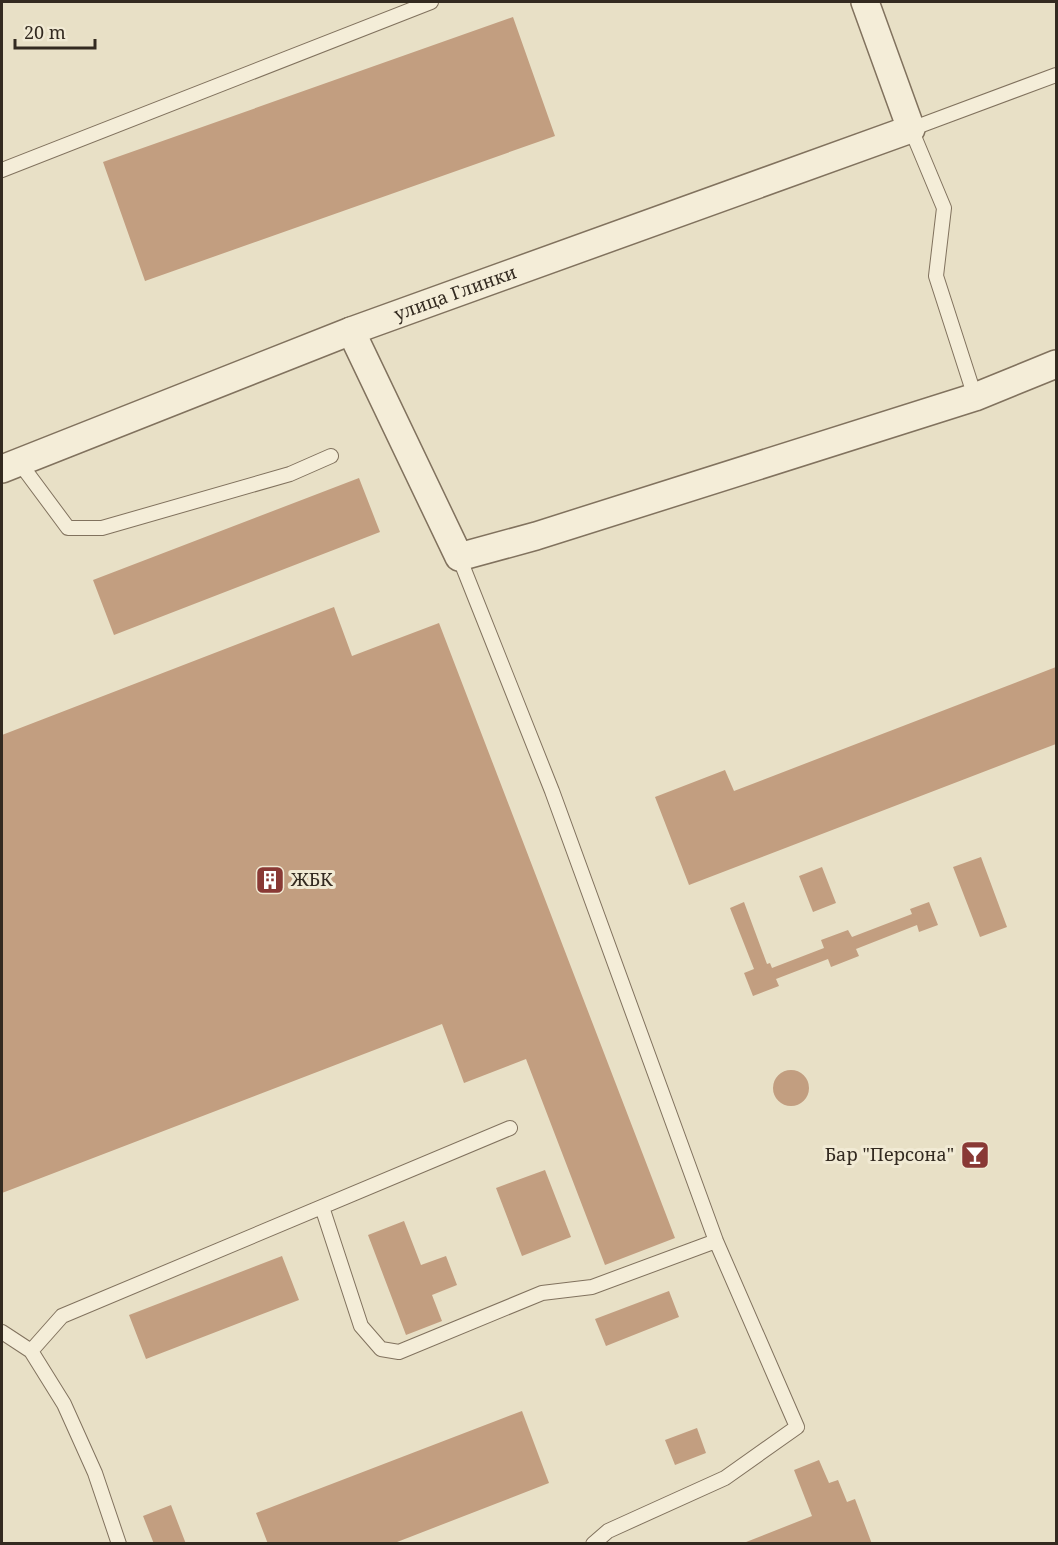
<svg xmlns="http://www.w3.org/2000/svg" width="1058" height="1545" font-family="'Noto Serif',serif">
<rect width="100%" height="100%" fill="#e8e0c6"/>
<path fill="#c29e80" d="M513,17l42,119 -410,145 -42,-119z
M359,478l21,54 -266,103 -21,-55z
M334,607l18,49 87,-33 236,615 -70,27 -79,-206 -62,24 -22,-59 -440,169v-458z
M1056,667v77l-367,141 -34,-88 70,-27 9,21z
M981,857l26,70 -27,10 -27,-70z
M822,867l14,36 -23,9 -14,-36z
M744,902l23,62 3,-1 2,5 52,-20 -3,-8 27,-10 4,7 60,-23 -2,-5 19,-7 9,23 -19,7 -2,-7 -61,24 3,7 -28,11 -3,-8 -52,20 3,7 -26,10 -9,-23 10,-4 -24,-61z
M773 1088a18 18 0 1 1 36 0a18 18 0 1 1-36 0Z
M545,1170l26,67 -49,19 -26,-68z
M404,1221l17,44 25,-9 11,29 -25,10 10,26 -36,14 -38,-100z
M282,1256l17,44 -153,59 -17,-44z
M669,1291l10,26 -73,29 -11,-27z
M522,1411l27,72 -157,61h-124l-12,-31z
M697,1428l9,25 -31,12 -10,-25z
M819,1460l10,23 9,-3 9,22 8,-3 17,45h-131l71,-28 -18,-46z
M171,1505l15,39h-32l-11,-28z"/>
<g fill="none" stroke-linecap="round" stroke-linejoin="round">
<g stroke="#81725e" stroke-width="16">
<path id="service" d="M2,170l429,-168
M975,397l-39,-121 8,-68 -33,-79 145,-54
M19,462l49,66h34l188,-54 41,-18
M459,557l93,234 164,450 81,186 -72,51 -117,53 -15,13
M322,1207l39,119 20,23 18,3 143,-59 50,-6 124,-46
M2,1332l29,19 33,53 31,69 24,71
M31,1351l31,-35 448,-188"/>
</g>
<g stroke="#81725e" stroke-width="30">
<g id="minor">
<path d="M351,331l108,226 77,-21 439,-139 81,-33"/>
<path id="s1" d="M2,469l349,-138 560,-202 -46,-127"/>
</g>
</g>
<use href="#service" stroke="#f4edd8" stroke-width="14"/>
<use href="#minor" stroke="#f4edd8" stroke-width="27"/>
</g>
<defs>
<g id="building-square" transform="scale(1.5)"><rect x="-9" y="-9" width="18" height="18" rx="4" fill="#893935" stroke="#f1ead4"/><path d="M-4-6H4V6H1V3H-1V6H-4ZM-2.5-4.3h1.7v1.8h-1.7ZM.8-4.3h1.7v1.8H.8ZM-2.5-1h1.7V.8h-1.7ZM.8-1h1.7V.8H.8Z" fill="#fff"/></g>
<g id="bar-square" transform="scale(1.5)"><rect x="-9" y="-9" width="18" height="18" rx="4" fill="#893935" stroke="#f1ead4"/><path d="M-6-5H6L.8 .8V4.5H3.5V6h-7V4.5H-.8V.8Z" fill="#fff"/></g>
</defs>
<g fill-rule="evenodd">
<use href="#building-square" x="270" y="880"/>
<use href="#bar-square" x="975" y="1155"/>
</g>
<g text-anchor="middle" stroke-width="6" stroke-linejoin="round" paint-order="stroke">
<g font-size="18" fill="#332a20" stroke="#f1ead4">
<text dy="6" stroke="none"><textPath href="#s1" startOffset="486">улица Глинки</textPath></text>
</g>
<g font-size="18" fill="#332a20" stroke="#f1ead4" text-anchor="start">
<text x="291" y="886">ЖБК</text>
<text x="954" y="1161" text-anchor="end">Бар "Персона"</text>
</g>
</g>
<rect width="1058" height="1545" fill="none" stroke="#332a20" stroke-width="6"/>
<path d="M15 39v9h80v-9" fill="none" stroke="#332a20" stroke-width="3"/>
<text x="24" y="39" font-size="18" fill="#332a20" stroke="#f1ead4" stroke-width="4.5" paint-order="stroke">20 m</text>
</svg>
